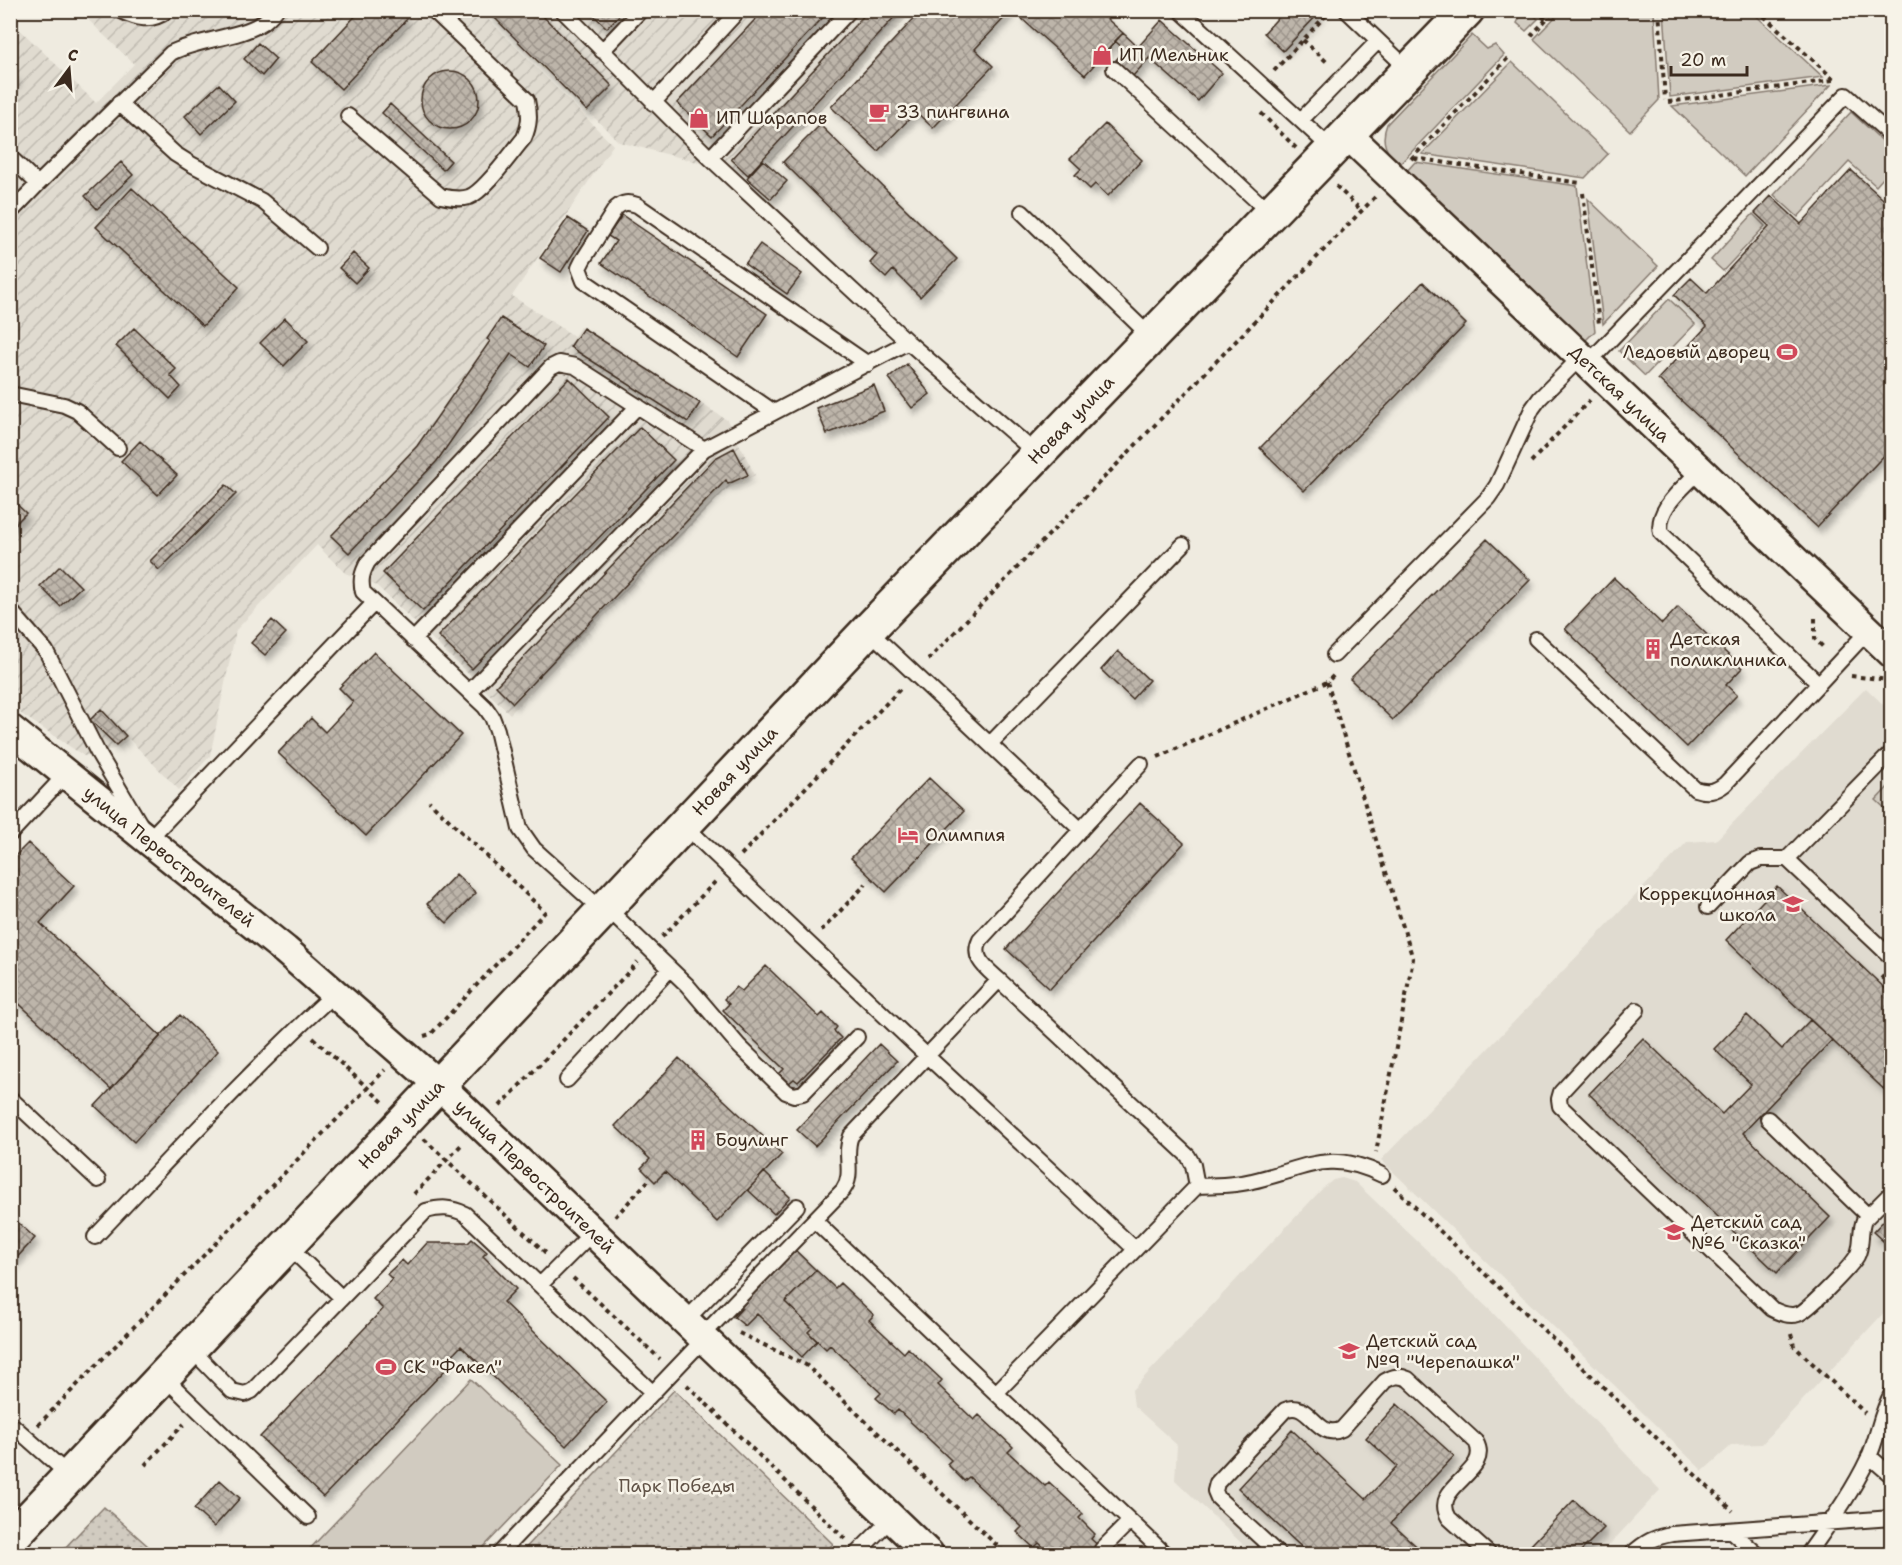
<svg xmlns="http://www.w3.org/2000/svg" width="1902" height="1565" font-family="'Shantell Sans',sans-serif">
<defs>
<pattern id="industrial-furrows" width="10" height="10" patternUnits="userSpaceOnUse" patternTransform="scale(1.5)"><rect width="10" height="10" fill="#e0dbd0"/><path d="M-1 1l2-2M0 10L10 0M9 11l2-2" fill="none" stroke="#c1bcb2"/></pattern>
<pattern id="park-dots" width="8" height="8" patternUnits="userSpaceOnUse" patternTransform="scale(1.5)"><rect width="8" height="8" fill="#d1cbc0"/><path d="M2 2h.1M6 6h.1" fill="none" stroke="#b4aea5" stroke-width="1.8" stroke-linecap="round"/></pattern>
<pattern id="building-cross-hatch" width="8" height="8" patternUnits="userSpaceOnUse" patternTransform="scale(1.5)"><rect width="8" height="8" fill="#bdb5aa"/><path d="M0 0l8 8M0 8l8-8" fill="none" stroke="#9b938a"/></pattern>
<filter id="shadow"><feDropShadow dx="3.5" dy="6" stdDeviation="3" flood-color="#0004"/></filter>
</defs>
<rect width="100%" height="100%" fill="#efebe0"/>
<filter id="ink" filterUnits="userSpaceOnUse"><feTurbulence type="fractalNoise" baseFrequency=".0167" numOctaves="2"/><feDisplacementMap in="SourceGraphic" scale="12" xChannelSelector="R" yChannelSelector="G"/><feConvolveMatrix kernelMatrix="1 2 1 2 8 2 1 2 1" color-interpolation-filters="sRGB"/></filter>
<g filter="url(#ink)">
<path fill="#e0dbd0" d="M1866,688l25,24v593l-129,139 -30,1 -29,26 -322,-311 306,-318 29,-2z
M1342,1178l13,4 136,129 169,179 -59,64h-348l-78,-74 2,-35 -43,-39 -2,-16 191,-202 10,-8z"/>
<path fill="url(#industrial-furrows)" d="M79,11h401l133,134 -101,151 62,40 6,-9 147,93 28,55 -29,15 -216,224 -133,-128 -32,-13 -28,-28 -81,85 -26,126 -31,34 -50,-51 -11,9 -34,8 -73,-49 -1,-687 86,83 38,-39z
M487,11h426l-141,152 -7,-6 -17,18 -129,-33z"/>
<path fill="#d1cbc0" stroke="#867a6f" stroke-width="1.5" d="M1517,11h12l9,8 -12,12 -9,-8 4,-8z
M1561,11h93l5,89 -29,31 -96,-92z
M1664,11h87l72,66 -153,20z
M1472,35l15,14 8,-4 9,10 -105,110c-13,-13 -19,-23 -12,-41z
M1512,62l96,92 -23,24 -163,-24z
M1831,85l-86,91 -73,-70z
M1851,112l40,37v20l-15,17 -27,-24 -51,55 -24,-22z
M1415,162l162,24 18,145 -10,10 -179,-169z
M1588,199l70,67 -55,58z
M1753,214l12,12 -42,45 -12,-11z
M1669,299l26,25 -50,52 -26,-25z
M1891,784v30l-15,-14z
M471,1379l91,86 -85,89h-172z"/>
<path fill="url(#park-dots)" stroke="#867a6f" stroke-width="1.5" d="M674,1390l159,154 -10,10h-303z
M104,1507l53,47h-98z"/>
<path fill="url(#building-cross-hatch)" stroke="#3b2a1e" stroke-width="1.5" filter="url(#shadow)" d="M361,10h37l9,9 -66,70 -29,-27z
M487,10h50l75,76 -25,25z
M588,10h36l-17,18z
M764,10h66l-118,126 -35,-33z
M869,10h32l-153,165 -17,-16z
M922,10h90l-37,39 18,17 -60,62 -17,-16 -38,39 -47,-44z
M1030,10h67l26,23 -38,42 -63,-56z
M1285,10h37l-39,41 -19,-18z
M1162,20l60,53 -24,28 -49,-43 -16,18 -17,-16 9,-10 -10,-9 8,-8 15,14z
M258,43l18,16 -14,17 -18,-17z
M421 100a29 29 0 1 1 58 0a29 29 0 1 1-58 0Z
M10,72l7,6 -7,7z
M219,84l16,17 -34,33 -16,-18z
M390,104l61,57 -8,9 -61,-57z
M1105,124l37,36 -34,36 -13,-12 -5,5 -15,-14 6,-6 -11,-10z
M820,125l137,134 -37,38 -27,-27 -7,8 -16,-15 7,-8 -94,-93z
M763,160l24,21 -16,18 -24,-21z
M121,162l12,13 -36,34 -12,-13z
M1851,170l41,37v240l-75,80 -159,-148 49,-53 -33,-31 17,-17 16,15 62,-67 -14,-13 16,-17 30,28z
M132,188l107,99 -36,39 -107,-99z
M622,215l145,99 -29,43 -137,-94 15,-22 -8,-5z
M568,218l20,13 -27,41 -21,-14z
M760,244l42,30 -15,20 -42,-30z
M353,253l16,15 -14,15 -16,-15z
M1423,282l43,42 -162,167 -44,-43z
M285,318l23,23 -24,25 -24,-23z
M501,318l43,28 -14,21 -19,-13 -74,107 -88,92 -18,-17 86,-90 73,-105 -3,-2z
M134,328l42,41 -6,6 11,12 -11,12 -54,-53z
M583,328l117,75 -12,19 -118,-75z
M907,364l23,30 -18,14 -23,-30z
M569,378l40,39 -186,194 -40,-38z
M874,385l10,26 -57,23 -11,-26z
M640,427l34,33 -202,209 -34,-33z
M140,441l37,34 -19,20 -37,-34z
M734,448l14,27 -20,9 -2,-4 -1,1 -212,222 -17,-17 219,-228z
M226,485l10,9 -77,76 -9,-9z
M10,498l16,15 -16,16z
M1487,539l43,41 -137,140 -43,-41z
M60,566l21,21 -21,19 -20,-20z
M1614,578l48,46 16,-17 64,61 -16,17 11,10 -50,52 -122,-118z
M272,620l14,13 -21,22 -14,-12z
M1118,651l31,29 -17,19 -31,-29z
M374,652l87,83 -95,101 -88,-83 33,-35 14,14 28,-30 -14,-14z
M101,709l25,27 -10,9 -26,-25z
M929,778l35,33 -78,81 -35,-34z
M1140,803l44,40 -134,146 -44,-40z
M28,843l46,43 -34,37 121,113 -50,53 -98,-91 -3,3v-140z
M456,874l20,19 -29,30 -20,-19z
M1777,886l115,109v102l-166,-157z
M766,966l53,51 4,-4 14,14 -3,4 7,7 -43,44 -4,-3 -5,4 -10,-9 5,-5 -61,-59 6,-6 -5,-5 12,-12 6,4z
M180,1015l38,36 -84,91 -39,-36z
M1747,1015l35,34 28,-29 22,20 -89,93 87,84 -53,56 -188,-179 54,-56 79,76 29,-30 -37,-35z
M879,1044l18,17 -82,85 -18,-16z
M679,1058l103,96 -65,68 -52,-50 -10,10 -14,-14 9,-9 -35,-33z
M764,1172l26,25 -16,17 -26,-24z
M1892,1212v37l-19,-17z
M10,1215l25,23 -25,27z
M472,1239l15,13 -4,4 33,33 -13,13 104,100 -41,44 -105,-100 -19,20 4,3 -123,128 -63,-60 123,-128 -10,-10 19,-20 -5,-5 15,-14 5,5 20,-22h41z
M794,1249l22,21 -31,32 27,26 -4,4 9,9 -15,16 -45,-43 -12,12 -11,-9 8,-9 -2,-2z
M816,1270l19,18 5,-5 34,32 -5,5 35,33 4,-5 34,32 -4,5 36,35 5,-5 34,32 -5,5 37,34 4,-4 34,32 -4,4 16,16 -4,5 14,13 -3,2h-51l-12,-11 -5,5 -17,-16 5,-5 -53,-50 -5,4 -17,-17 4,-4 -53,-50 -4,4 -18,-16 5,-5 -51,-48 -4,4 -18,-17 4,-4 -27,-26z
M1397,1404l57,52 -63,67 34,31h-116l-71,-66 54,-58 74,69 31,-33 -31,-28z
M220,1480l20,18 -26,29 -20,-18z
M1574,1500l30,28 -26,26h-39l-9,-8z"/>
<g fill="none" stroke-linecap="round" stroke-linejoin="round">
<g stroke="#3b2a1e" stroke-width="18">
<path id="service" d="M119,10c18,9 32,13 49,0
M562,10l148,148 198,184
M1180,10l153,140
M1346,10l64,61
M602,51l39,-41
M1114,69l157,145
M119,103l56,51 16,10 71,37 55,47
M653,103l86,-93
M348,116l93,80c9,2 19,4 28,1 16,-6 43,-45 55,-59 6,-13 6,-24 3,-38l-94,-90
M1301,120l77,-79
M10,157l28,27
M710,158l140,-148
M1022,212l129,125
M10,213l28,-29 133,-131c27,-14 68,-15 91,-30 5,-3 9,-8 14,-13
M1589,362l257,-267 46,41
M10,394l54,11 13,6 41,37
M774,412l-190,-131 -5,-13 4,-8 33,-52c7,-6 12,-6 21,-3l231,159
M1700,470c-15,17 -45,38 -39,63l158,151
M10,610l36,41 52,102 51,86 225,-236
M868,630l213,200
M1536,639l159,150c12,4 20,3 30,-5l143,-153
M413,640l225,-234
M1334,655l154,-157 9,-13 35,-76 8,-11 42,-42
M469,692l235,-243 204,-107 130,113
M990,744l193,-199
M1141,764l-161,176c-9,18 6,28 19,40l189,176 5,9 4,21
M684,825l243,231 208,193
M10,834l57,-61
M1787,859l105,-107
M606,907l81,78 52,61 47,46 8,3 9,-2 54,-56
M1708,907l42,-44 11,-4h26l105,99
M603,911l-69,-62 -14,-20 -23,-99 -5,-13 -7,-10 -122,-115c-3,-12 -1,-19 5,-30l183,-195 8,-4 16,3 129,83
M1637,1010l-76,82 -2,7 1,7 212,203c8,4 17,8 26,5 9,-2 54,-49 59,-58 6,-11 2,-24 7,-36l28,-28
M567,1080l103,-111
M10,1098l88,82
M1768,1119l100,97
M814,1220l351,334
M95,1237c79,-83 156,-167 240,-244
M288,1246l54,52
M540,1285l53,-53
M685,1321l112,-115
M701,1337l142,-147c12,-16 0,-36 8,-54l148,-156
M191,1349l41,42 13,3 7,-3 174,-180c15,-4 25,-4 39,3l188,179
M164,1377l144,140
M996,1393l201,-207c18,-1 37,0 55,-5 54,-12 75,-33 130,-6
M10,1423l60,53
M1869,1456l23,20
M1730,1530l27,24
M1102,1549l28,-28
M499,1554l205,-215
M856,1554l35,-35
M1278,1554l-60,-56 -3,-7 2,-8 68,-73c24,-12 32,32 57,19l43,-48c9,-5 14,-6 23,-2l68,63c17,31 -47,44 -27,76l40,36
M1632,1554c13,-12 23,-17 40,-20l220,-16
M1808,1554c21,-30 44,-61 60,-95 10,-21 12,-45 24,-66"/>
</g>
<g stroke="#3b2a1e" stroke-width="33">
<g id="minor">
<path id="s1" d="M1348,135l544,518"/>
<path id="s2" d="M10,729l275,221 154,135 490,469"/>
</g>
</g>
<g stroke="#3b2a1e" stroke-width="38">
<g id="tertiary">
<path id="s3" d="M10,1539l858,-909 599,-620"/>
</g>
</g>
<path stroke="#3b2a1e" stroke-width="4" stroke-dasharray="4.5 4.5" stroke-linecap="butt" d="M1536,10l10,10
M1659,10l6,90
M1757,10l78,70
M1531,36l24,-26
M1303,40l26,24
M1274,71l54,-58
M1668,102l165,-22
M1261,113l35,35
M1414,158l166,25
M1411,159l97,-101
M1336,186l26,25
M1583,193l16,131
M1531,462l59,-62
M1815,618v21l10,10
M928,660l447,-463
M1851,676l38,4 3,2
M1327,682l86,277 -37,193
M1158,757l169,-75 8,-8
M741,855l161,-168
M821,931l45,-47
M662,937l55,-57
M1881,976l11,10
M424,1036l7,-2 114,-122 -116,-111
M313,1038l70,64
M500,1106l138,-144
M424,1139l122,114
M1394,1187l339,324
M414,1194l49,-51
M615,1217l33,-36
M573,1278l87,81
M739,1333l67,32 200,189
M1791,1334l3,12 71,67
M687,1385l158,154
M38,1425l347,-355
M145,1465l39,-41"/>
<use href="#service" stroke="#f7f3e8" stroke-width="14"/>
<use href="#minor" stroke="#f7f3e8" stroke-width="28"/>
<use href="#tertiary" stroke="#f7f3e8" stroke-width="33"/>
</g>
</g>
<defs>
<g id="shop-bare" transform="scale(1.62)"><path d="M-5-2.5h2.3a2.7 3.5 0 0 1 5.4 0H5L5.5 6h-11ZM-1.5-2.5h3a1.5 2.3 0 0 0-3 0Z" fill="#d1495b" stroke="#f7f3e8" stroke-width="2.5" paint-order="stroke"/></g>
<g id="cafe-bare" transform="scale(1.62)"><path d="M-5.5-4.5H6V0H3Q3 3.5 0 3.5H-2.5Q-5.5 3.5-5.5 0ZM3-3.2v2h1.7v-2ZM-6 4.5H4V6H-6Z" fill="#d1495b" stroke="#f7f3e8" stroke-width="2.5" paint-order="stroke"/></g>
<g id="stadium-bare" transform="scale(1.62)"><path d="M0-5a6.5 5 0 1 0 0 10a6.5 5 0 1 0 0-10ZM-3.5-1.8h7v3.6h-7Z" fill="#d1495b" stroke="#f7f3e8" stroke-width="2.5" paint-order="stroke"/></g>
<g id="building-bare" transform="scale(1.62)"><path d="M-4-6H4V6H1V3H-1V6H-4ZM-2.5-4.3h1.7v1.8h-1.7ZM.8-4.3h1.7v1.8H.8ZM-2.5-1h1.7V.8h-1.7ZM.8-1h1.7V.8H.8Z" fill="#d1495b" stroke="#f7f3e8" stroke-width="2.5" paint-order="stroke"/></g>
<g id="hotel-bare" transform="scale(1.62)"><path d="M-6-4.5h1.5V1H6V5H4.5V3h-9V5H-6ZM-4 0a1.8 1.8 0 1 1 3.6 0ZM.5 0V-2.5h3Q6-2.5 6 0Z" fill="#d1495b" stroke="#f7f3e8" stroke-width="2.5" paint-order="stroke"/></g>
<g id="school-bare" transform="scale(1.62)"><path d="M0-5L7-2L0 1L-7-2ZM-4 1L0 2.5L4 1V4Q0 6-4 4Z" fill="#d1495b" stroke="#f7f3e8" stroke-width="2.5" paint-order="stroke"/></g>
</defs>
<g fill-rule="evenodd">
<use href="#shop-bare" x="1102" y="55"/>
<use href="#cafe-bare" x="879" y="112"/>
<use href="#shop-bare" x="699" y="118"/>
<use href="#stadium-bare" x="1787" y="352"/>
<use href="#building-bare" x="1653" y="649"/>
<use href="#hotel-bare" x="908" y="835"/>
<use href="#school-bare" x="1793" y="904"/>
<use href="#building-bare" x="698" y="1140"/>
<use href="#school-bare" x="1674" y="1232"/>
<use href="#school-bare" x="1349" y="1351"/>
<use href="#stadium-bare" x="386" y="1367"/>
</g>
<g text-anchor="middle" stroke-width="5" stroke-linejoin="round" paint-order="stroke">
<g font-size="18" fill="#3b2a1e" stroke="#f7f3e8" text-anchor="start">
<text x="1119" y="61">ИП Мельник</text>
<text x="896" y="118">33 пингвина</text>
<text x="716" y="124">ИП Шарапов</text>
<text x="1770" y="358" text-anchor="end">Ледовый дворец</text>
<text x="1670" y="645">Детская<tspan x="1670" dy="21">поликлиника</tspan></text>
<text x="925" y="841">Олимпия</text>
<text x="1776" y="900" text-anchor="end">Коррекционная<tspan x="1776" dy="21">школа</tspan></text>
<text x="715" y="1146">Боулинг</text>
<text x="1691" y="1228">Детский сад<tspan x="1691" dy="21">№6 "Сказка"</tspan></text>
<text x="1366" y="1347">Детский сад<tspan x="1366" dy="21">№9 "Черепашка"</tspan></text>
<text x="403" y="1373">СК "Факел"</text>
</g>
<g font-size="18" fill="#3b2a1e" stroke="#f7f3e8">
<text dy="6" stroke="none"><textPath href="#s1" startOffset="375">Детская улица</textPath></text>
<text dy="6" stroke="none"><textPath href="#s3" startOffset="1542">Новая улица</textPath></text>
<text dy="6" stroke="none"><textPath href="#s3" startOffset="1056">Новая улица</textPath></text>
<text dy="6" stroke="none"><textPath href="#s2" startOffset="204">улица Первостроителей</textPath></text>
<text dy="6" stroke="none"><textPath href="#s3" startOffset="570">Новая улица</textPath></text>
<text dy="6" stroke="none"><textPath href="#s2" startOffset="690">улица Первостроителей</textPath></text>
</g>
<g font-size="18" fill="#605246" stroke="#f7f3e8">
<text x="677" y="1492">Парк Победы</text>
</g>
</g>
<rect width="1902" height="1565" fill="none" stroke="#f7f3e8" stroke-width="36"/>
<rect x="18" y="18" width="1866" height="1529" fill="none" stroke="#3b2a1e" stroke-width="2" filter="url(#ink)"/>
<g transform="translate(69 69) rotate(16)" stroke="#f7f3e8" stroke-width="4.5" paint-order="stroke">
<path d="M0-4.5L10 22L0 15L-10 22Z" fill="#3b2a1e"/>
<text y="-9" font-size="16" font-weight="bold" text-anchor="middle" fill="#3b2a1e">С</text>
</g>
<path d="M1671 66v9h76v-9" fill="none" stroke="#3b2a1e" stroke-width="3"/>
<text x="1680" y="66" font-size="18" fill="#3b2a1e" stroke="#f7f3e8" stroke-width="4.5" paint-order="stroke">20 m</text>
</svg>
